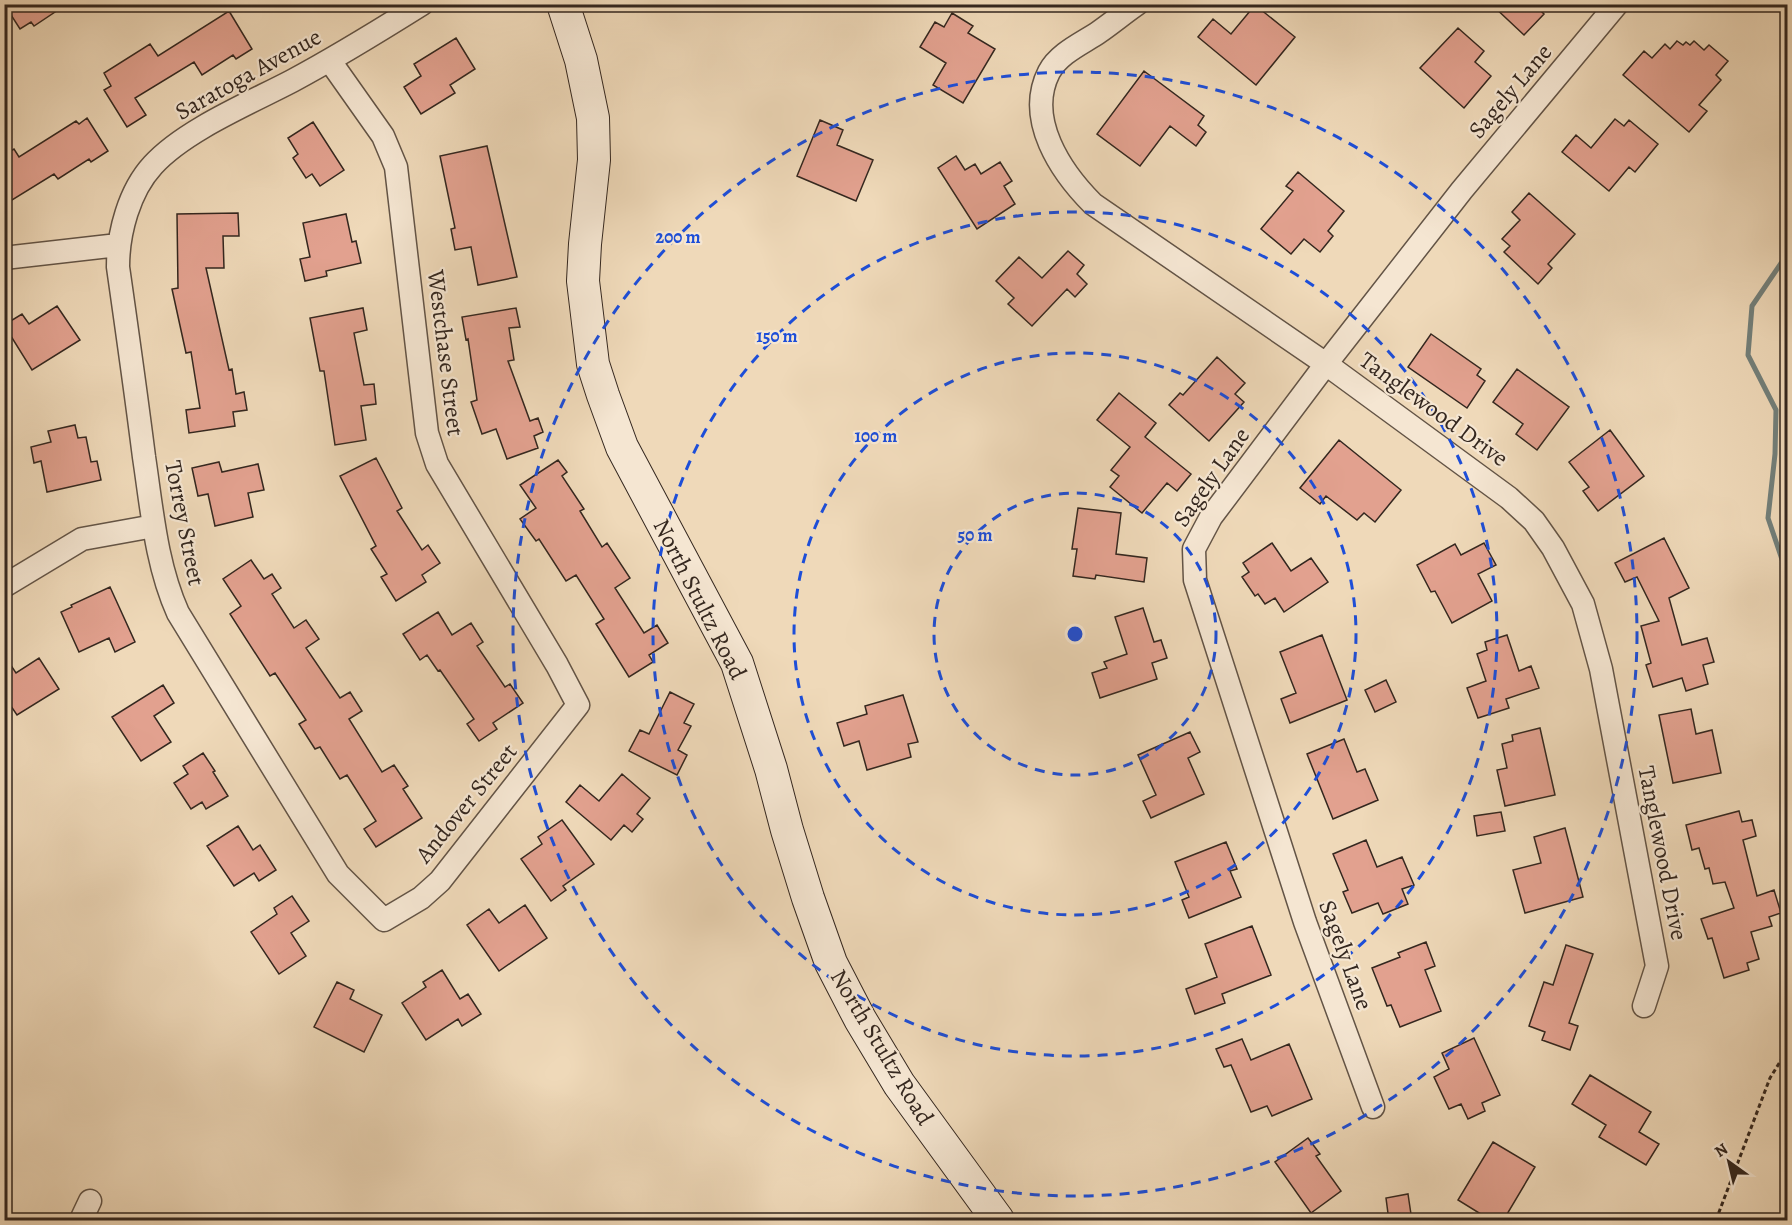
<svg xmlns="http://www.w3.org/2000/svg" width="1792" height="1225" font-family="Alegreya,serif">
<rect width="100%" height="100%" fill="#efd9b9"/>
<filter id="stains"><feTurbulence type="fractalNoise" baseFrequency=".00333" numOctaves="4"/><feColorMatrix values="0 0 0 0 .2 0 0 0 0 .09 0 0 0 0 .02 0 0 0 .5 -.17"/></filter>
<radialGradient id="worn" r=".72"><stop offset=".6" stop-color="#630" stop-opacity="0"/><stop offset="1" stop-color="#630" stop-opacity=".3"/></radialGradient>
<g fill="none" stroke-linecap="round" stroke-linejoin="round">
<path stroke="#727f7a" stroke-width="5" d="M1788,253l-36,53 -4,49 28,55 -1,44 -7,64 20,59"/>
</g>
<path fill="#e2a18f" stroke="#34271f" stroke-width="1.5" d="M4,4h63l-33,22 -3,-4 -11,7z
M1491,4h43l10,10 -20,21z
M1255,5l40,32 -39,48 -58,-48 15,-18 18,15z
M229,11l23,38 -16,10 -3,-4 -31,20 -8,-13 -59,36 11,17 -19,12 -23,-37 7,-4 -7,-13 46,-29 8,12z
M952,13l21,13 -5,7 27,16 -32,54 -30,-18 13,-22 -26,-16 15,-25 9,5z
M1458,28l26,23 -9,11 16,14 -27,32 -44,-40z
M456,38l19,31 -25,16 5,8 -34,21 -17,-27 17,-11 -7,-12z
M1677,41l6,4 3,-3 4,3 4,-4 10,9 5,-5 19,16 -12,14 5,5 -22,25 8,6 -18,21 -66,-57 21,-24 8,7 13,-14 5,5z
M1144,71l60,45 -6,9 8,7 -10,14 -26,-20 -30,40 -43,-32z
M87,118l21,33 -17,11 -2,-3 -31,20 -4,-5 -50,31v-50l10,-6 5,8 57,-36 3,3z
M1615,119l9,7 5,-6 29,24 -23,28 -6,-5 -20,24 -47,-39 14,-17 15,13z
M820,120l23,10 -6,15 36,15 -17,41 -59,-25z
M313,122l31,48 -24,16 -8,-12 -6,4 -13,-20 5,-4 -10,-16z
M487,146l30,131 -39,8 -7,-38 -16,3 -4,-21 4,-1 -15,-72z
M956,156l9,14 10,-6 6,10 19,-12 12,19 -8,5 11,18 -38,25 -39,-61z
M1298,172l46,39 -16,20 5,5 -13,16 -16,-13 -13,15 -30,-25 32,-38 -7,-5z
M1529,193l46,41 -27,30 4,4 -14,16 -34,-32 6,-6 -8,-7 18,-19 -8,-8z
M238,213l1,23h-16l1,32h-18l23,102 3,-1 4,25 8,-2 3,18 -14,2 2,14 -46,7 -3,-23 14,-2 -9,-56 -5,1 -14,-64 6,-1 -1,-74z
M346,214l6,28 4,-1 5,22 -35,8 1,5 -22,5 -5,-22 10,-2 -7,-34z
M1068,251l16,14 -7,9 10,10 -12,13 -8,-8 -35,37 -24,-22 6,-6 -18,-17 23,-24 23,21z
M57,306l23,34 -48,30 -28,-45 18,-11 7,10z
M363,308l4,22 -13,3 10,52 10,-1 2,20 -15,2 5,34 -31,5 -11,-74h-4l-10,-53z
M516,308l4,19 -11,1 5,32 -6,1 22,60 8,-3 5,14 -9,4 4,12 -31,11 -11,-30 -14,5 -11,-32 6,-2 -9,-61 -2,1 -4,-23z
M1431,334l50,35 -4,6 8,6 -18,27 -59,-41z
M1217,357l28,26 -10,11 9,8 -35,39 -40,-36 11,-12 3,2z
M1517,369l52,38 -32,43 -21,-16 7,-10 -30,-22z
M1119,393l37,30 -11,14 46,37 -14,17 -10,-8 -25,30 -32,-26 9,-11 -8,-6 19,-23 -33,-27z
M75,425l3,13 8,-1 5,25 6,-1 4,19 -54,12 -6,-31 -7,2 -3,-16 20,-5 -3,-11z
M1610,430l34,46 -46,35 -15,-20 6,-4 -20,-25z
M1339,440l62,50 -26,32 -11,-9 -7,7 -31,-24 -6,8 -20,-16z
M376,458l26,50 -5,3 25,39 6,-5 12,18 -18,12 4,7 -30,19 -15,-24 6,-3 -16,-25 5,-3 -36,-70z
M558,460l9,12 -5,4 22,33 -4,2 22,36 5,-4 23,35 -15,10 29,45 13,-8 11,18 -19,12 4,7 -24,15 -33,-53 8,-5 -28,-44 -10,6 -27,-42 -3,2 -16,-22 16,-11 -16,-23z
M219,462l3,10 36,-8 6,26 -16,3 5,24 -38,9 -7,-32 -10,2 -6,-28z
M1078,508l43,5 -5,41 31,4 -3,24 -48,-7 -1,4 -22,-3 4,-27h-5z
M1664,538l25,50 -20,10 13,47 25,-7 7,24 -11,3 5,19 -22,7 -4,-13 -29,9 -7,-22 5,-2 -10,-37 18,-5 -22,-44 -12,5 -10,-19z
M1272,543l19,28 20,-13 17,24 -44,30 -9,-14 -10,6 -7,-10 -3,2 -13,-19 7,-5 -6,-9z
M1484,543l12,22 -18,9 14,27 -40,22 -17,-32 -4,1 -14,-27 38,-21 6,11z
M251,560l13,19 8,-5 9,14 -9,6 22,34 12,-8 13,19 -13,9 34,50 10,-6 12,19 -13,8 33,53 12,-7 14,21 -5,3 19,29 -46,29 -12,-18 12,-8 -29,-46 -7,4 -20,-32 -5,2 -16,-25 7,-4 -31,-47 -5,3 -40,-62 11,-8 -18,-27z
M110,587l25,55 -20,10 -6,-14 -30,14 -18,-40 11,-5 -1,-2z
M1143,608l11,34 7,-2 6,18 -15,5 5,16 -57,19 -8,-25 15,-5 -3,-6 23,-8 -12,-37z
M438,612l14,23 19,-12 12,19 -6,4 28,41 5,-3 13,19 -30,20 4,6 -18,12 -12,-17 7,-5 -34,-49 -2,1 -11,-16 -7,5 -17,-26z
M1322,635l25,65 -57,23 -9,-24 15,-6 -16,-41z
M1507,635l12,36 12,-5 8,22 -33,11 3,9 -31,10 -11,-30 19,-7 -9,-27 10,-4 -2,-8z
M4,655l12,18 23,-15 20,31 -42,26 -13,-19z
M1386,680l10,22 -21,10 -10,-22z
M163,685l11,18 -20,13 17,26 -30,19 -29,-44z
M670,692l24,12 -10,19 7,3 -13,24 9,5 -10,20 -48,-24 11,-21 9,4z
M903,695l15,47 -10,2 3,13 -44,13 -8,-29 -15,5 -7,-23 30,-9 -2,-8z
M1691,709l5,25 16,-4 9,43 -48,10 -14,-68z
M1540,728l15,67 -50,11 -8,-36 10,-2 -5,-24 11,-3 -1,-6z
M1190,732l10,20 -12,6 16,36 -53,24 -8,-17 13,-6 -18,-40z
M1344,739l13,33 8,-3 13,31 -45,19 -26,-65z
M203,753l12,18 -2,1 15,24 -22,13 -4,-7 -11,7 -17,-26 14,-9 -5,-8z
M622,774l28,24 -13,16 6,5 -11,13 -8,-7 -13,15 -45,-38 14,-17 19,16z
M1739,811l3,11 10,-2 4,16 -13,4 14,56 17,-6 7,23 -12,4 3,9 -21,6 8,27 -12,4 2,7 -25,8 -12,-40 -4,1 -7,-20 33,-11 -9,-26 -12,2 -4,-16 -4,1 -6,-21 -7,2 -6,-25z
M1501,812l4,19 -28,5 -3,-20z
M562,820l32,44 -31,22 3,4 -15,11 -30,-42 21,-15 -4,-7z
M238,826l15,24 7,-5 16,25 -17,11 -5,-8 -20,13 -27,-40z
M1565,828l18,69 -58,16 -12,-43 28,-7 -7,-26z
M1366,840l11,27 25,-10 12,28 -12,4 6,15 -25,10 -5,-11 -26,10 -9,-21 5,-2 -15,-36z
M1226,842l11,27 -7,2 11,26 -52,21 -7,-18 7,-3 -14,-35z
M292,896l17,25 -18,12 15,23 -27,18 -28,-42 26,-18 -3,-6z
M525,905l22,33 -48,33 -32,-46 22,-16 10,14z
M1252,926l19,49 -49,19 3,9 -30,11 -9,-25 31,-12 -12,-33z
M1426,942l9,24 -10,4 16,41 -41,16 -9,-22 -4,1 -15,-38 28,-11 -2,-4z
M1566,945l27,9 -24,69 9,3 -8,24 -28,-10 3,-8 -16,-6 15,-44 9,3z
M442,970l18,29 8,-5 13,20 -19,12 -4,-7 -32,21 -24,-37 24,-16 -3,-5z
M337,982l17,8 -4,9 32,16 -18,37 -50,-25z
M1474,1038l26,57 -18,8 3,8 -17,8 -7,-15 -12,5 -15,-32 15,-8 -7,-16z
M1242,1039l9,21 38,-16 23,55 -40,17 -5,-10 -16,6 -20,-47 -7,2 -8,-18z
M1590,1075l61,37 -12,20 20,12 -13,21 -47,-28 7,-12 -34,-21z
M1308,1138l12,16 -4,2 25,35 -30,22 -36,-51z
M1493,1142l42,25 -32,54h-11l-34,-21z
M1408,1194l4,27h-23l-3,-23z"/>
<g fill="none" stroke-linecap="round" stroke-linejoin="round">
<g stroke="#635446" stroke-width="25">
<path id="street" d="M1137,4c-13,9 -25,19 -38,28 -16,11 -40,21 -50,40 -24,47 12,100 44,132l233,160 183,134 25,23 19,27 30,56 18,65 56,297 -13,40
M330,61l53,75 13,31 31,266 10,31 120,201 21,40 -138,176 -19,17 -37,22 -46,-46 -160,-261c-22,-49 -26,-103 -34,-156 -8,-63 -17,-127 -26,-190 0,-34 11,-76 35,-102 32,-35 97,-62 139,-84 45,-24 87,-50 130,-77
M4,258l114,-13
M4,586l78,-47 72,-13
M1373,1107l-68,-185 -110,-342 -1,-31 17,-32 115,-153 136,-174 155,-186
M81,1220l9,-19"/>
</g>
<g stroke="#34271f" stroke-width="34">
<path id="secondary" d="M563,4l18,56 12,58 1,42 -9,84 -2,37 10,83 10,31 19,52 115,216 34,106 16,61 21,68 23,65 29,56 39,65 99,136"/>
</g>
<path stroke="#34271f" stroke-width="3" stroke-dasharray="4.5 3" stroke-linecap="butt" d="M1716,1220l54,-142 18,-29"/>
<use href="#street" stroke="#f5e6d2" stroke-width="22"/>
<use href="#secondary" stroke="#f5e6d2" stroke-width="32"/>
</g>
<g fill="none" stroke="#1d4ed8" stroke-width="3" stroke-dasharray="10 8">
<circle cx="1075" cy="634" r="141"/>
<circle cx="1075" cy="634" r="281"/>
<circle cx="1075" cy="634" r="422"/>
<circle cx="1075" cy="634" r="562"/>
</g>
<g text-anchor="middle" stroke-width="4.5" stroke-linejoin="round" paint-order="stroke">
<g font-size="24" fill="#34271f" stroke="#f5e6d2">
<text transform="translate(248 74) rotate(-29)" y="8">Saratoga Avenue</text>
<text transform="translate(1510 91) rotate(-50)" y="8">Sagely Lane</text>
<text transform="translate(446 353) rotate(83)" y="8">Westchase Street</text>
<text transform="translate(1434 409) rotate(36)" y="8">Tanglewood Drive</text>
<text transform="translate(1211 477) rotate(-55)" y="8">Sagely Lane</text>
<text transform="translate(185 523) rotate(79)" y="8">Torrey Street</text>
<text transform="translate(700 599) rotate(63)" y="8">North Stultz Road</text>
<text transform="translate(466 803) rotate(-51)" y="8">Andover Street</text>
<text transform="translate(1663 853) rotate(79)" y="8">Tanglewood Drive</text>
<text transform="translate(1346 955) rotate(70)" y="8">Sagely Lane</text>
<text transform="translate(882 1047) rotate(59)" y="8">North Stultz Road</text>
</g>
</g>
<circle cx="1075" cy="634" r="9" fill="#1d4ed8" stroke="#f5e6d2" stroke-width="3"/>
<g font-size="18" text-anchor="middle" font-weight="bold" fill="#1d4ed8" stroke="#f5e6d2" stroke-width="4.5" stroke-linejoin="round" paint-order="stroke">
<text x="678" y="243">200 m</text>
<text x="777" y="342">150 m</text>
<text x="876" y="442">100 m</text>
<text x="975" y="541">50 m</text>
</g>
<rect width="1792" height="1225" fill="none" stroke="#efd9b9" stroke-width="24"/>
<rect x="6" y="6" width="1780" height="1213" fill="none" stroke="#34271f" stroke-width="3"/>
<rect x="12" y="12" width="1768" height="1201" fill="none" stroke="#34271f" stroke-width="1.5"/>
<g transform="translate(1729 1162) rotate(326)" stroke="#f5e6d2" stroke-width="4.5" paint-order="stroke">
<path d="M0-4.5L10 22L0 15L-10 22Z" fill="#34271f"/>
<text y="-9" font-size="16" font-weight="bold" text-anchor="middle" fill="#34271f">N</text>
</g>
<rect width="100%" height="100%" filter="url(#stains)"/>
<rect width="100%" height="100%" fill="url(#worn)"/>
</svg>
